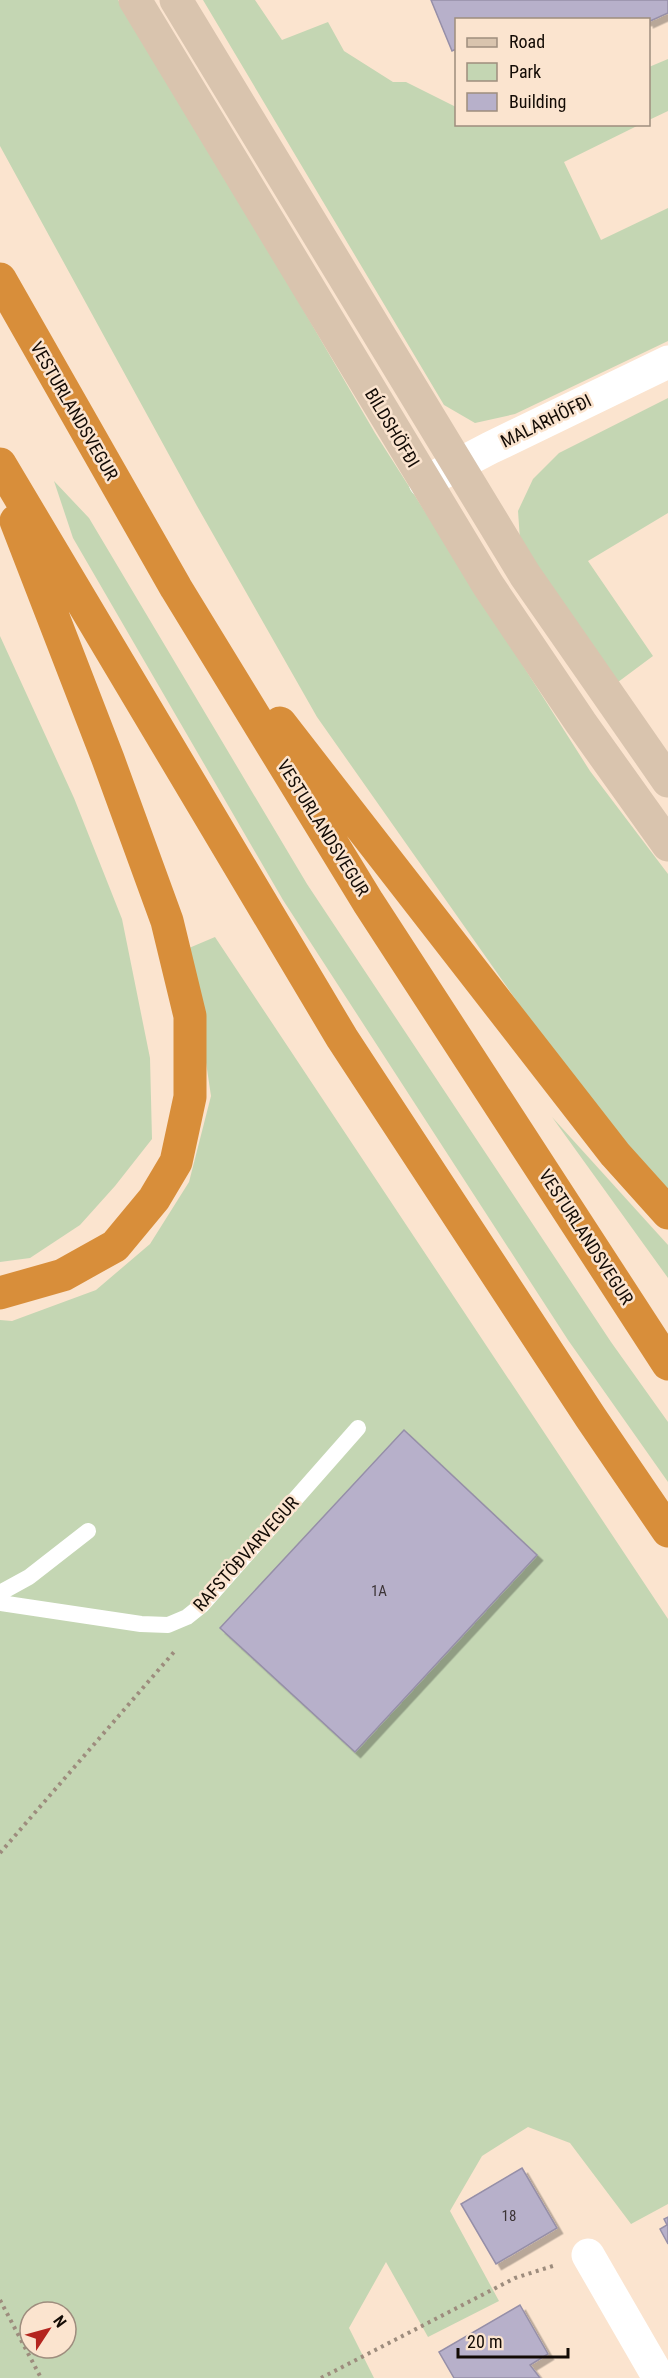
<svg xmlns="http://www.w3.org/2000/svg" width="668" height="2378" font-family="'Roboto Condensed',sans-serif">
<defs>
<filter id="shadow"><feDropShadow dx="5.5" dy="5.5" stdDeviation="0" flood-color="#0004"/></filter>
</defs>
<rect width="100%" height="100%" fill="#fbe4cf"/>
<path fill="#c4d6b3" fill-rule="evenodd" d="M0,0h118l61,96 196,337 215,338 78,103v323l-109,-136 -242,-344 -120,-211 -197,-360z
M203,0h52l27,40 46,-18 16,29 49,31h13l50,25v17l183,1 -75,37 37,78 67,-32v133l-153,73 -40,9 -31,-18z
M668,59v52l-19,9v-53z
M668,398v115l-80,48 65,95 -39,29 -94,-145 -2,-29 15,-32 26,-26z
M54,481l35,37 218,366 304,458 57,80v60l-100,-142 -285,-440 -210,-362z
M0,636l74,162 48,121 28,139 2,81 -37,47 -35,39 -50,33 -30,4z
M215,937l453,682v585l-37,20 -61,-81 -42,-16 -46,29 -32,55 49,90 -71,36 -42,-75 -37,66 25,50h-374v-1058l12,1 84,-31 54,-46 39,-62 22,-86 -22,-148zM30,2312h36v36h-36z
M552,1117l116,128v33z"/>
<path fill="#b7b0ca" stroke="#968fa8" stroke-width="1.5" filter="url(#shadow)" d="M431,0h237v13l-20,9v-2h-192v29l-4,2z
M404,1430l133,125 -182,197 -135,-124z
M522,2168l35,60 -61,36 -35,-60z
M668,2217v27l-8,-15 7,-4 -3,-6z
M520,2305l28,49 -18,11 10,13h-86l-15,-26z"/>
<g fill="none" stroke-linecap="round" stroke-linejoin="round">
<path stroke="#9d8c7d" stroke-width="4" stroke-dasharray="3 4.5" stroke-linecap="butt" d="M0,1853l174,-201
M0,2300l41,78
M321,2378l194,-100 41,-13"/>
<path stroke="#fff" stroke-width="16" d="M0,1593l29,-16 59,-46
M0,1603l141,21 27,1 19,-8 15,-12 156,-177"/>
<path stroke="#fff" stroke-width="33" d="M425,482l65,-34 178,-86
M588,2255l71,123"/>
<path stroke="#d9c4ae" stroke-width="33" d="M135,0l353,585 93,138 87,122
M176,0l349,575 143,206"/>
<path stroke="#d88e3a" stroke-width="33" d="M0,279l176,309 192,314 300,462
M0,464l342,574 249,380 77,113
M280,723l335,431 53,59
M0,1293l63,-18 52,-29 39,-47 22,-37 14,-65v-81l-23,-95 -59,-162 -92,-238"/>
</g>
<g text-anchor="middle" stroke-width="5" stroke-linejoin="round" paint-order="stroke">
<g font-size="15" fill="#3c3436">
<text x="379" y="1596">1A</text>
<text x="509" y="2221">18</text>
</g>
<g font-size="18" fill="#130b05" stroke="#fbe4cf">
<text transform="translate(74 411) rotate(60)" y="6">VESTURLANDSVEGUR</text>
<text transform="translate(546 421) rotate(-26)" y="6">MALARHÖFÐI</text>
<text transform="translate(392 428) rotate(59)" y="6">BÍLDSHÖFÐI</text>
<text transform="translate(323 828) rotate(58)" y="6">VESTURLANDSVEGUR</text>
<text transform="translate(586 1237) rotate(57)" y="6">VESTURLANDSVEGUR</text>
<text transform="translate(246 1554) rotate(-48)" y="6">RAFSTÖÐVARVEGUR</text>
</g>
</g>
<rect x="455" y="18" width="195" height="108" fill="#fbe4cf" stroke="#9e8d7e" stroke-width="1.5"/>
<rect x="467" y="38" width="30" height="9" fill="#d9c4ae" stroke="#9e8d7e" stroke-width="1.5"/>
<text x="509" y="48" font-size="18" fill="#130b05">Road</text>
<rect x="467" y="63" width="30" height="18" fill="#c4d6b3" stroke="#9e8d7e" stroke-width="1.5"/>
<text x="509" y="78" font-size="18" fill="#130b05">Park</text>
<rect x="467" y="93" width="30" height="18" fill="#b7b0ca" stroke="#9e8d7e" stroke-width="1.5"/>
<text x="509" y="108" font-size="18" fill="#130b05">Building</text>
<g transform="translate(48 2330) rotate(54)"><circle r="28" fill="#fbe4cf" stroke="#9e8d7e" stroke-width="1.5"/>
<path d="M0-4.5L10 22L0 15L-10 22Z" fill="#b4251f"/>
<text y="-9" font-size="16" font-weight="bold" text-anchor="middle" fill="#130b05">N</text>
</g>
<path d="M458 2348v9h110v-9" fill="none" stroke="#130b05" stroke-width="3"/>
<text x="467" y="2348" font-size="18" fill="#130b05" stroke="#fbe4cf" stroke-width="4.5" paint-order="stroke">20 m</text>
</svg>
